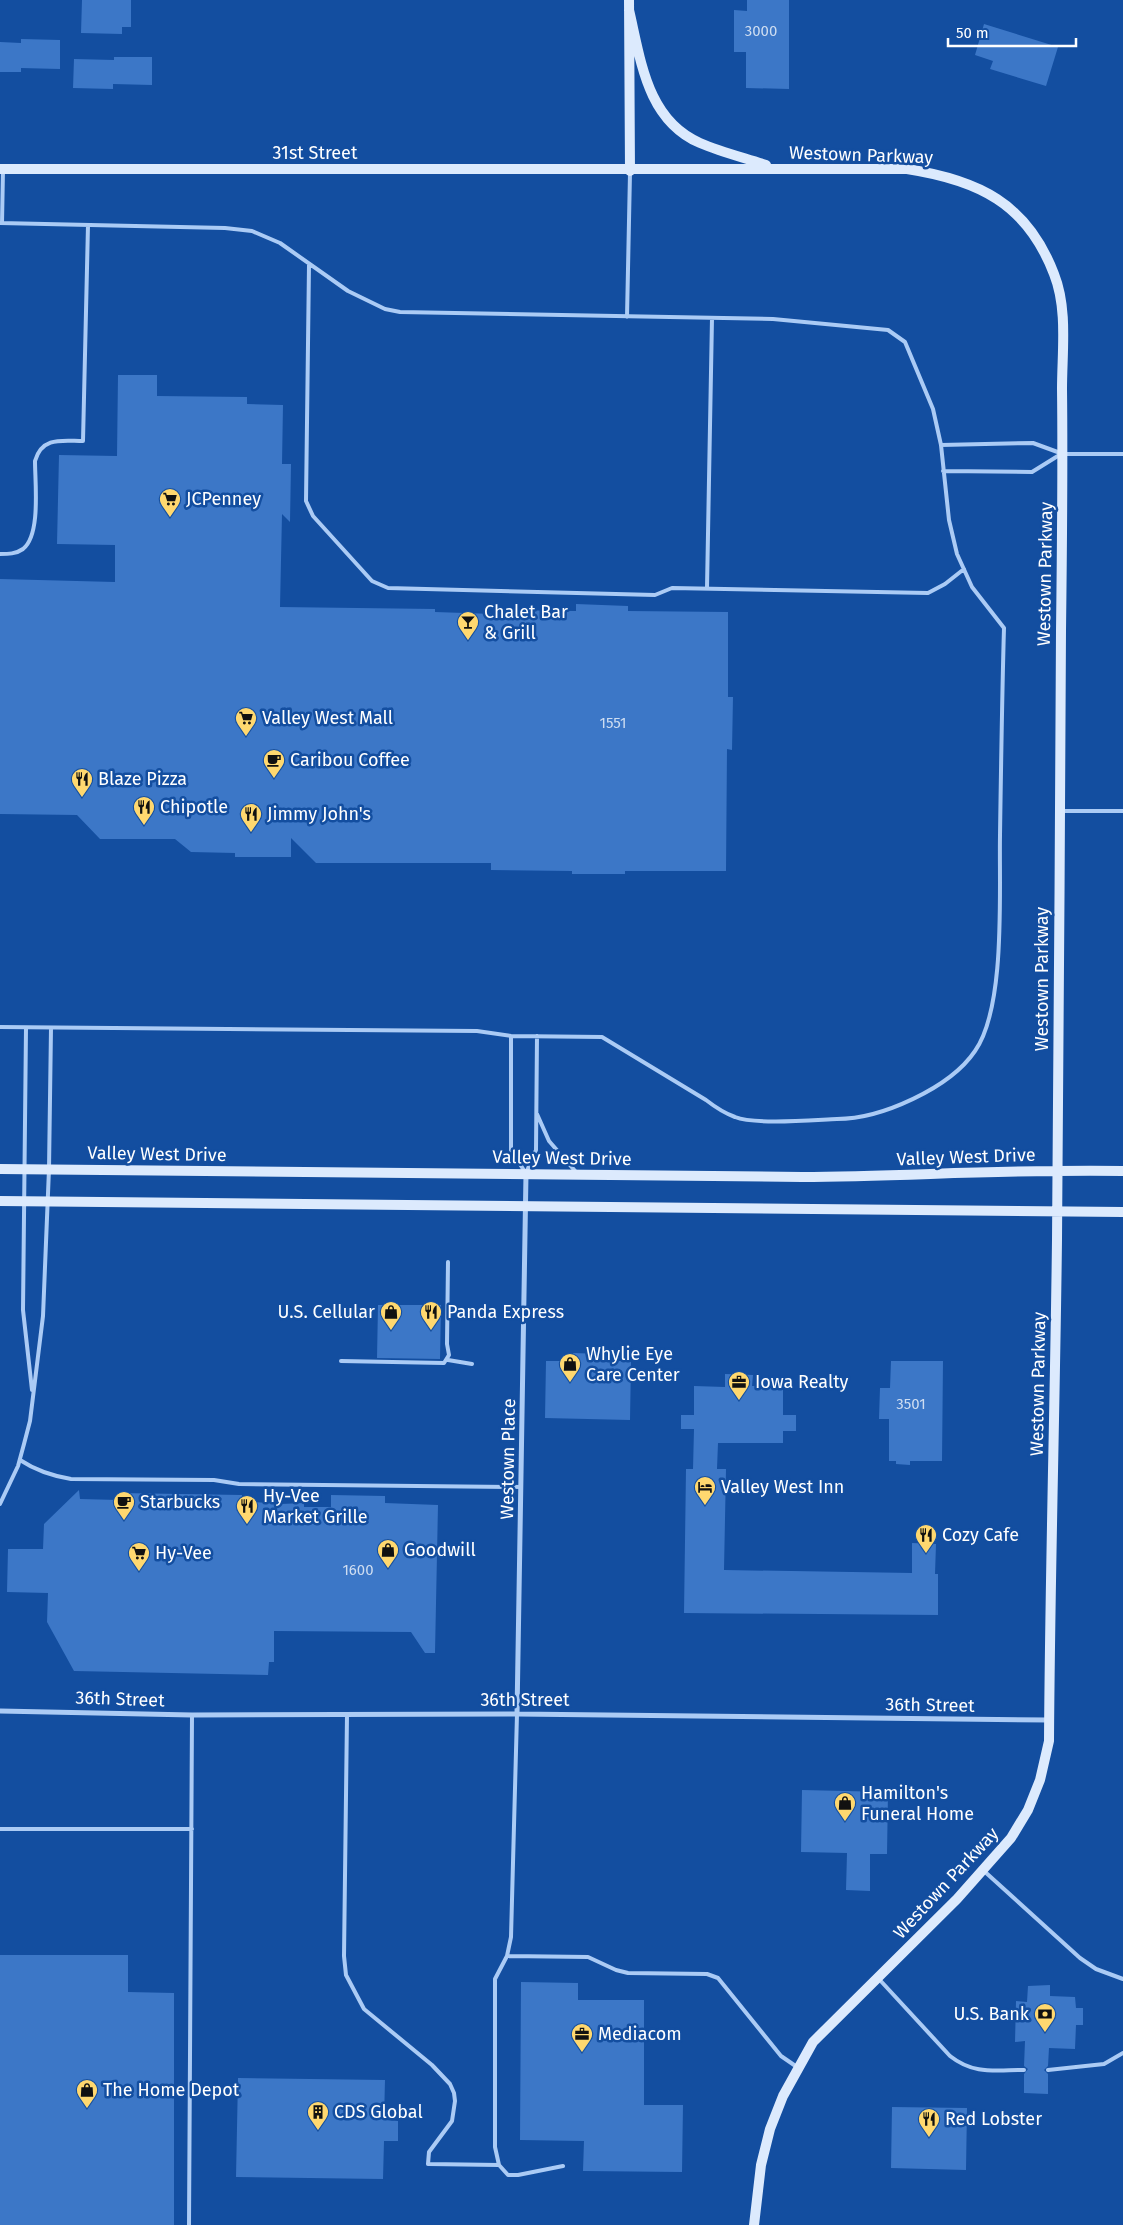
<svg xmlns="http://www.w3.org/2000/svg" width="1123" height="2225" font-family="'Fira Sans',sans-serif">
<rect width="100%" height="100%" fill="#134ea0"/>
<path fill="#3c77c7" d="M82,0h49v27h-9v7l-41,-1z
M747,0h42v89l-43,-1v-36h-12v-42l13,1z
M984,24l74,23 -12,39 -56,-17 3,-8 -18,-6z
M21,39l39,1v29l-39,-1v4h-21v-30l21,1z
M114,57h38v28l-39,-1v5l-40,-1 1,-29 40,1z
M118,375h39v21l90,1v7l36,1 -1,59h9l-1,58 -8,-8 -2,93 155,2v3l59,2v-4l82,1v-7l52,2v5l100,1v85h5l-1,53 -5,-1 -1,122h-101v3h-53v-3l-81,-1v-7h-175l-25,-25v19h-56v-4l-44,-1 -16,-13h-75l-23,-24 -77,-1v-235l115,3v-37l-58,-1 2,-89 58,1z
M378,1305h63l-1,54 -63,-1z
M573,1353l29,1v7h29l-1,59 -85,-2 1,-57h26z
M891,1361h52l-1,100h-32v4l-14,-1v-3h-7v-42h-10l1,-31h10z
M725,1374l28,1 -1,11h31v29h13v16h-13v12h-65l-1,26h9l-2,101 188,3v-30l24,1 -1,30h3v41l-254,-2 2,-144h7l1,-40h-13v-14h13v-29l31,1z
M79,1490l1,9 38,1v-7l124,2v6l39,3 23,-1v4h27v-12l54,1v7l53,2 -3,148h-10l-14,-21 -137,-1v31h-5l-1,13 -194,-4 -27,-49 1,-29 -41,-1 1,-43h35l1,-25z
M802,1790l86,2 -1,62h-17v37l-24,-1 1,-37 -46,-1z
M0,1955h128v37l46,1v232h-174z
M521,1982l57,1v17h66v105h39l-1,67 -99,-1 1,-30 -64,-1z
M1050,1985v11l25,1 1,11h7v17h-7l-1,24 -26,-1 -1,18 -4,4 4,4v20l-24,-1v-19l4,-5 -4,-3 1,-25 -10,1 1,-41 11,1 1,-16z
M238,2078l147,2 -1,40 14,1v20h-14l-1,38 -147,-2z
M892,2107l75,1 -1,62 -75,-2z"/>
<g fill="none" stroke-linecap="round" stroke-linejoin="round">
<path stroke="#abcbf5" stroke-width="4" d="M0,223l225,5 27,3 28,12 68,48 37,18 15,3 373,7 115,11 17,12 28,67 8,36 8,75 8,34 15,33 32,41c-2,69 -3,139 -4,208 -1,55 6,171 -25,215 -25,37 -94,68 -138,68 -24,1 -82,6 -102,-2 -11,-4 -20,-10 -29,-17l-104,-63 -91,-1 -34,-5 -477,-4
M2,223l1,-53
M309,265l-3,236 7,15 59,65 16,7 267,7 17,-7 256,5 17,-9 19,-15
M627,317l3,-144
M941,445l92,-2 30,11h60
M943,471l89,1 29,-18
M0,554c8,0 16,0 23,-5 18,-14 12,-66 12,-88 7,-25 28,-20 48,-20l5,-216
M707,588l5,-270
M1060,811h63
M26,1028l-3,282 9,80
M511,1036v114l14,22
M537,1114l12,27 27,31
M526,1173l10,-23 1,-114
M448,1360l24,4
M341,1361l103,2 5,-8 -2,-11 1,-82
M20,1460c15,10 33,16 51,19l143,1 25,4 282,3
M0,1504l18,-38 6,-22 6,-23 13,-105 6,-147 2,-141
M517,1714l-6,223 -4,19 -12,23v168l4,18 9,10h10l45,-9
M347,1715l-3,241 2,19 18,34 68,56 18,19 4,9 1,8 -3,20 -23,31 -1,12 71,1
M0,1829h192
M984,1871l96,87 16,11 27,10
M507,1956l81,1 28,13 12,3 79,1 11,4 63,78 16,11
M878,1978l72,78c24,19 45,14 74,14
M1048,2070l56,-6 19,-11
M189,2225l3,-510"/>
<path stroke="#abcbf5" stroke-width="5" d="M0,1711l192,4 325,-1 532,6
M517,1714l9,-540"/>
<path stroke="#dceafd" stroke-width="10" d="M629,0l1,171
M629,10c12,51 18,110 71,133 21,9 45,15 66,22
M0,169h907c71,11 120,34 147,105 14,35 8,78 8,115 1,81 0,162 -1,242 -2,203 -1,406 -4,609 -2,167 -7,334 -8,501l-9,39 -12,30 -17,28 -54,61 -144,143 -30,54 -13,33 -9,36 -7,60
M0,1169l802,8c107,-1 214,-8 321,-6
M0,1201l1123,11"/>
</g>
<defs>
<g id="supermarket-pin" transform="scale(1.125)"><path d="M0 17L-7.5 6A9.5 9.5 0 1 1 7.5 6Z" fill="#ffd86f" stroke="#134ea0"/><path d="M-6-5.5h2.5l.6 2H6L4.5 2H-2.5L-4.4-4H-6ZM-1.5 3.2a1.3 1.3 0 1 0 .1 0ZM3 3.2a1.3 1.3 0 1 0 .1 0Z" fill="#111"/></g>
<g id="bar-pin" transform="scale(1.125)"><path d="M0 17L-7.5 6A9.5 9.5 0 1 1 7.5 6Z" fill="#ffd86f" stroke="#134ea0"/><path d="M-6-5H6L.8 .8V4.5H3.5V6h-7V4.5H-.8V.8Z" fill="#111"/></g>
<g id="cafe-pin" transform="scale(1.125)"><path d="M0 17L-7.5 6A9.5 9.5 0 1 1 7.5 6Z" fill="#ffd86f" stroke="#134ea0"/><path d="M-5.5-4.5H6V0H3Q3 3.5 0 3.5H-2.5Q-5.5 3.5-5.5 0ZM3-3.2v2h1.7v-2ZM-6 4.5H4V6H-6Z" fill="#111"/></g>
<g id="restaurant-pin" transform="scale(1.125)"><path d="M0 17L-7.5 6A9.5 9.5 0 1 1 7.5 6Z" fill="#ffd86f" stroke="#134ea0"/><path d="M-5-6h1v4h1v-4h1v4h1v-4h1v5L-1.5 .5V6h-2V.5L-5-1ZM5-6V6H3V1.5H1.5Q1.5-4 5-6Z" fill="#111"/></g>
<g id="shop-pin" transform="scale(1.125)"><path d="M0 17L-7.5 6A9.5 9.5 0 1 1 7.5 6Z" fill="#ffd86f" stroke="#134ea0"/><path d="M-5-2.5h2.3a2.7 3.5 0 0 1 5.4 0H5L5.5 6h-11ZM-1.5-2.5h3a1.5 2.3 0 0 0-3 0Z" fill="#111"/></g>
<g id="office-pin" transform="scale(1.125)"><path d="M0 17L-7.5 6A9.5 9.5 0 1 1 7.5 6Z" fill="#ffd86f" stroke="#134ea0"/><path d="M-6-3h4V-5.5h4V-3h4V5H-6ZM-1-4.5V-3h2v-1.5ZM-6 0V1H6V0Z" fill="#111"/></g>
<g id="hotel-pin" transform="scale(1.125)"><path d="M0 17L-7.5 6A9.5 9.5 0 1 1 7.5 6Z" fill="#ffd86f" stroke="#134ea0"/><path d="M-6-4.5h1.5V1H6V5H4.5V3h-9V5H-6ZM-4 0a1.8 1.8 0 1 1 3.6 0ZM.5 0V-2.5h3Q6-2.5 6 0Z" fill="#111"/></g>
<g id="bank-pin" transform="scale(1.125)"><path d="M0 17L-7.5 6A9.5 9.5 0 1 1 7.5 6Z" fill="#ffd86f" stroke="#134ea0"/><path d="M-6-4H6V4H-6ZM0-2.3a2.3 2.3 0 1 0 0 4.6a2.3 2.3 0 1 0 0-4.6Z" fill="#111"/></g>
<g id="building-pin" transform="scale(1.125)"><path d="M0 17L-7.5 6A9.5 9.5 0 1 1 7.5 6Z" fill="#ffd86f" stroke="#134ea0"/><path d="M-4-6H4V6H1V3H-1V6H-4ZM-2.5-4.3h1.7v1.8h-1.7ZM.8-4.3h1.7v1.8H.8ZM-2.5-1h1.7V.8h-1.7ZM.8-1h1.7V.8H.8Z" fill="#111"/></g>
</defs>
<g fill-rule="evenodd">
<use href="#supermarket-pin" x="170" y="499"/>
<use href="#bar-pin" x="468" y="622"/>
<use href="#supermarket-pin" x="246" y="718"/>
<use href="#cafe-pin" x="274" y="760"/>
<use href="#restaurant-pin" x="82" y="779"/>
<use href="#restaurant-pin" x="144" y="807"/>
<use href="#restaurant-pin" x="251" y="814"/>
<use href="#shop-pin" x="391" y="1312"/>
<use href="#restaurant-pin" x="431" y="1312"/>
<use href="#shop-pin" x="570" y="1364"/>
<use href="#office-pin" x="739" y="1382"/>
<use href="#hotel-pin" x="705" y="1487"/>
<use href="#cafe-pin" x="124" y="1502"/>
<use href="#restaurant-pin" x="247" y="1506"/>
<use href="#restaurant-pin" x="926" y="1535"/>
<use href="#shop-pin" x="388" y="1550"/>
<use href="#supermarket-pin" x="139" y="1553"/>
<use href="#shop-pin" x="845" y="1803"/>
<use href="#bank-pin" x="1045" y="2014"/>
<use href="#office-pin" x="582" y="2034"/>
<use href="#shop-pin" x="87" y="2090"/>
<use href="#building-pin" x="318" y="2112"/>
<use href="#restaurant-pin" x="929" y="2119"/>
</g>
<g text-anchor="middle" stroke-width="5" stroke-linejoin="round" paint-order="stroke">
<g font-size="15" fill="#ceddf1">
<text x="761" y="36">3000</text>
<text x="613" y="728">1551</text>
<text x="911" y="1409">3501</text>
<text x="358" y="1575">1600</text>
</g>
<g font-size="18" fill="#fff" stroke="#134ea0">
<text x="315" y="159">31st Street</text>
<text transform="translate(861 155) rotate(2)" y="6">Westown Parkway</text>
<text transform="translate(1045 574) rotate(-89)" y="6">Westown Parkway</text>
<text transform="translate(1042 979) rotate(-90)" y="6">Westown Parkway</text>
<text transform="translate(157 1154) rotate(1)" y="6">Valley West Drive</text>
<text transform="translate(966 1157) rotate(-2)" y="6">Valley West Drive</text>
<text transform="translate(562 1158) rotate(1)" y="6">Valley West Drive</text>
<text transform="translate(1038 1384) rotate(-89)" y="6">Westown Parkway</text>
<text transform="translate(508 1459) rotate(-89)" y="6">Westown Place</text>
<text transform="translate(120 1699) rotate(2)" y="6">36th Street</text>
<text x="525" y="1706">36th Street</text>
<text transform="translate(930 1705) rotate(1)" y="6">36th Street</text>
<text transform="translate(946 1883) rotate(-47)" y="6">Westown Parkway</text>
</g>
<g font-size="18" fill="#fff" stroke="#134ea0" text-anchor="start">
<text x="186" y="505">JCPenney</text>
<text x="484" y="618">Chalet Bar<tspan x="484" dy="21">&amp; Grill</tspan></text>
<text x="262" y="724">Valley West Mall</text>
<text x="290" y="766">Caribou Coffee</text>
<text x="98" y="785">Blaze Pizza</text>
<text x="160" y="813">Chipotle</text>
<text x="267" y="820">Jimmy John's</text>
<text x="375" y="1318" text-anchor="end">U.S. Cellular</text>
<text x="447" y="1318">Panda Express</text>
<text x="586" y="1360">Whylie Eye<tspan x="586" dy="21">Care Center</tspan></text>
<text x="755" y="1388">Iowa Realty</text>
<text x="721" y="1493">Valley West Inn</text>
<text x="263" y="1502">Hy-Vee<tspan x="263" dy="21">Market Grille</tspan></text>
<text x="140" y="1508">Starbucks</text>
<text x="942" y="1541">Cozy Cafe</text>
<text x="404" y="1556">Goodwill</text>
<text x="155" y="1559">Hy-Vee</text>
<text x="861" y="1799">Hamilton's<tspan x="861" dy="21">Funeral Home</tspan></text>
<text x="1029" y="2020" text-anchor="end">U.S. Bank</text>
<text x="598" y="2040">Mediacom</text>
<text x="103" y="2096">The Home Depot</text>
<text x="334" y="2118">CDS Global</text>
<text x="945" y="2125">Red Lobster</text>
</g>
</g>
<path d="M948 38v8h128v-8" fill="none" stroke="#ffffff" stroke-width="2.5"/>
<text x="956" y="38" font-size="15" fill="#ffffff" stroke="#134ea0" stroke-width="4" paint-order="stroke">50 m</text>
</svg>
